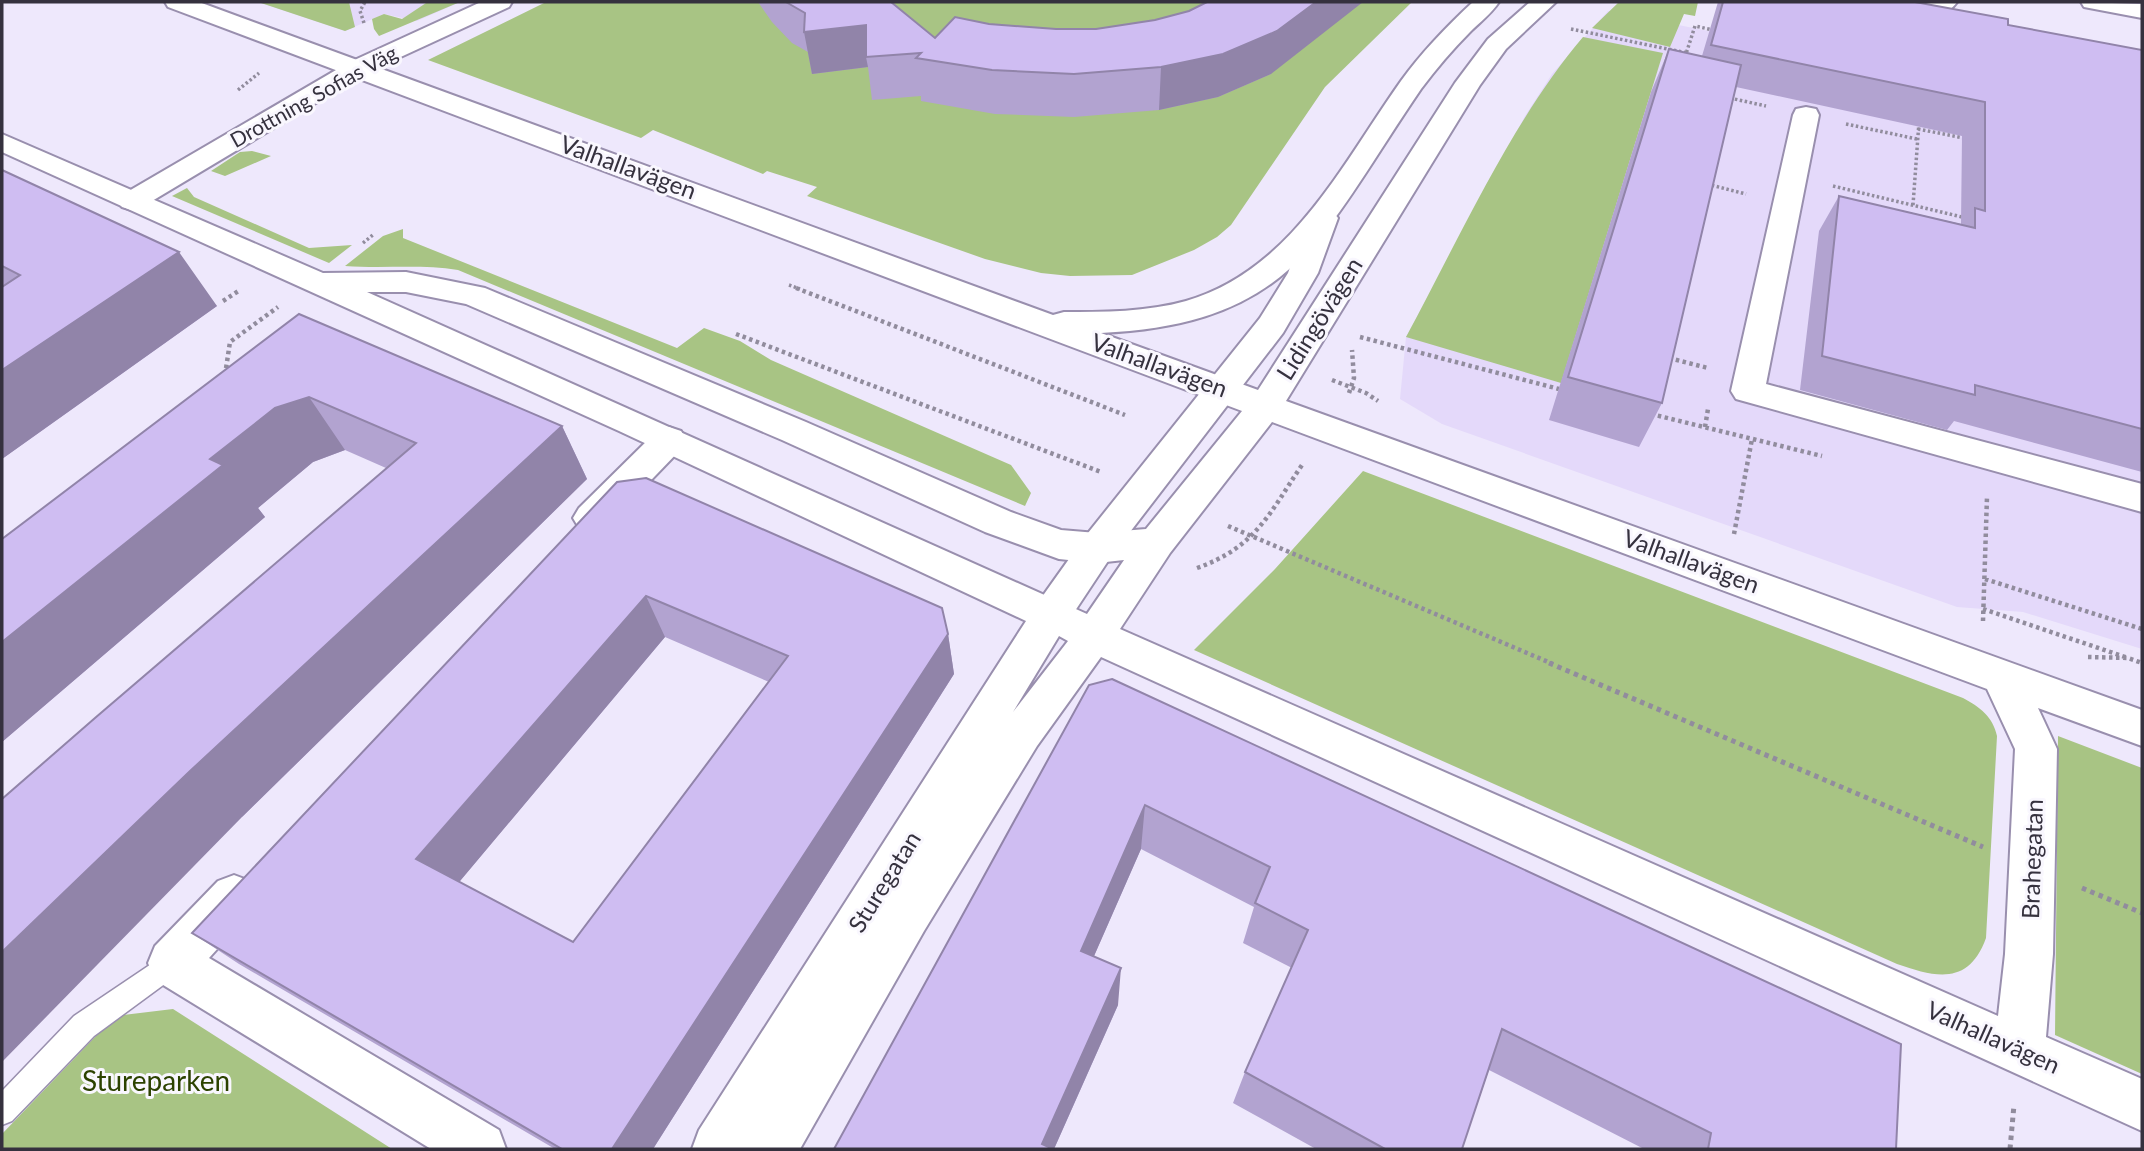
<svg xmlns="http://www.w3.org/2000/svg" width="2144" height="1151" font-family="Lato,sans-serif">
<rect width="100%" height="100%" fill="#eee8fc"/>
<path fill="#e4d9fa" d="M258,2h202l-43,19 -33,-7 -39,17z
M1608,11l282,56 252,17v565l-119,-37 -66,-5 -515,-183 -42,-25 6,-62 119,-221 27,-42z"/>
<path fill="#a8c484" d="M258,2h91l6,25 -10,4z
M423,2h37l-81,34 -5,-7 -2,-10 12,-5 18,5 24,-16z
M546,2h866l-87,85 -94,138 -14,12 -23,13 -62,25 -62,1 -29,-3 -56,-14 -178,-63 10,-9 -50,-16 -4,3 -110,-44 -12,8 -213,-78z
M1619,2h79l-3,14 -11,-2 -14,33 -78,-19z
M1583,37l80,16 -102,330 -155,-46c54,-100 105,-215 177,-300z
M252,151l19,5 -46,20 -14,-5 29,-19z
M187,188l7,9 115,51 43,-3 -23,18 -157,-67z
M403,229v9l274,110 27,-20 36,13 31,19 240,105 20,28 -6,13 -567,-236c-38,-6 -75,-1 -113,-4l38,-30z
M1363,471l600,227c17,9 30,19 34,38l-11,202c-17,47 -49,40 -89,26l-703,-314 81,-81z
M2058,736l84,32v306l-87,-39z
M173,1009l219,140h-390v-15l113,-118z"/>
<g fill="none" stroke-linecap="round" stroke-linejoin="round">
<g stroke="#998fae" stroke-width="3">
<path id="lane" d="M172,950l9,4 4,9 -4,9 -87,64 -82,85 -10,4v-34l72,-75z"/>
</g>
<g stroke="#998fae" stroke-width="4">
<path id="street" d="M481,2h31l-3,5 -143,66 -224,134 -10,3 -10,-3 -5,-6 5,-6 226,-132z
M1928,2h29c-9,13 -35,26 -51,22l-3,-5 3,-5z
M2081,2l61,2v14l-58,-11z
M1806,107l10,2 3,6 -53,269 376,100v28l-406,-113 -5,-8 62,-276 3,-6z
M1323,209l10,3 5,6 -20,55 -35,60 -173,225 -45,68 -14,5 -14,-5 -6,-11 6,-11 47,-66 176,-220 28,-45 20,-55 5,-6z
M669,427l12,4 6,9 -6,9 -76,79 -13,4 -13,-4 -6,-10 6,-10 78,-77z
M234,875l16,6 7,16 -7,16 -41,45 290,172 7,19h-75l-276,-169 -7,-17 7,-17 63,-65z"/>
</g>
<g stroke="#998fae" stroke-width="4">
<path id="secondary" d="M165,2h34l854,313 11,-3c40,0 83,0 122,-11 106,-31 156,-137 215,-220 21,-29 46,-55 72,-79h26c-7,11 -20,21 -29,30 -18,18 -34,37 -49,57 -98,143 -124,235 -320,244l157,57 197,-307 33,-44 42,-37h26l-50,47 -26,36 -194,316 856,309v36l-104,-38 19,41 -4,205 -7,83 96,42v52l-1041,-474 -64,89 -113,185 -124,218h-108l7,-19 327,-509 -407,-190 -617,-279v-18l321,139 83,-1 79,16 321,134 205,90 50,18 36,3 49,-4 96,-118 -1074,-404zM367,292h39l60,12 316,136 203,92 74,27 38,4 27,-3 -37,54zM1272,422l715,267 28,60 -10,205 -7,62 -878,-387 50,-76zM1059,636l9,5 -55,71z"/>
</g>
<path stroke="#918c9d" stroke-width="3.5" stroke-dasharray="2.5 2.5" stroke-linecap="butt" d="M364,23l-4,-12 5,-9
M1571,29l116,24
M1685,57l10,-31 18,4
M238,90l21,-17
M1730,98l36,8
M1846,124l71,15
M1918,129l46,9v-5
M1707,184l39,10
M1833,186l129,31
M1913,205l6,-83
M363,243l11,-9
M789,285l11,4"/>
<path stroke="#918c9d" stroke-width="4.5" stroke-dasharray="3.5 3.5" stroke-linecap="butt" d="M796,288l329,127
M223,301l17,-11
M736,334l365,138
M1360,337l199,52
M1669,358l39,10
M225,375l5,-33 48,-35
M1332,380l34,13 12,8
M1349,393l5,-15 -2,-28
M1651,414l171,42
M1705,427l3,-18
M1228,526l325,138
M1734,534l18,-95
M1197,568c59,-21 72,-54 105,-103
M1985,579l157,50
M1983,609l145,49
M1983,621l4,-124
M2088,657l40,1 14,5"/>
<path stroke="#918c9d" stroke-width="5" stroke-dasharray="4.5 4.5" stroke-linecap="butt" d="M1549,663l434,184
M2082,888l60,25
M2010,1149l4,-44"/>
<use href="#lane" fill="#fff" fill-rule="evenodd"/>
<use href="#street" fill="#fff" fill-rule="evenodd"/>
<use href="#secondary" fill="#fff" fill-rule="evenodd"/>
</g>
<path fill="#b2a3d0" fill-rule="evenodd" d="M758,2h133l44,36 336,36 -53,23 -59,13 -85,7 -79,-3 -74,-13v-5l-49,4 -4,-33 -56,7 -4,-22 -16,-9 -20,-21z
M1718,2h197l93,23 134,25v422l-188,-51 -7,9 -147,-40 19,-159 20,-35 122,28 1,-88 -226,-49 -74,316 -23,44 -90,-27 102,-328 18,-43 33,7z
M2,170l215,136 -215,153z
M299,314l263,112 25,53 -345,338 144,-349 -41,-18 -32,12 -55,46 7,9 -263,225v-203z
M617,482l331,152 6,40 -301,475h-98l-316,-185 -47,-31zM665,637l104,45 -196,260 -114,-60z
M1089,685l807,464h-252l-155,-79 -27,79h-146l-83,-46 12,-31 47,-104 -49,-25 11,-36 -113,-58 -47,107 24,49 -64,144z"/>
<path fill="#9184a9" d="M1316,2h47l-92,72 -53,23 -59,13 2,-43z
M866,25v32l2,10 -56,7 -8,-42z
M179,252l38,54 -215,153v-89z
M309,397l36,53 -32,12 -55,46 7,9 -263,225v-100l208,-183 65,-51z
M562,426l25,53 -345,338 -240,245v-110l187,-180z
M646,596l19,41 -215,256 -34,-34z
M948,634l6,40 -301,475h-41z
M1145,805l-4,44 -61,139 1,-37z
M1121,968l-3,37 -64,144 -12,-5z"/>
<path fill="#cfbdf2" stroke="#9184a9" stroke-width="2" fill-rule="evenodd" d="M786,2h105l44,36 20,-21 34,7 67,5h40l59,-9 34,-9 18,-9h109l-39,29 -54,23 -62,13 -87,7 -82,-4 -76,-12 5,-5 -55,4v-32l-62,7 1,-19z
M1723,2h192l93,17v6l134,25v379l-167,-44v10l-153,-39 17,-160 136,32v-20l10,3v-109l-274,-57z
M1669,49l72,16 -79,338 -94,-26z
M2,170l177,82 -177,118v-83l18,-12 -18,-9z
M299,314l263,112 -373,346 -187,180v-153l93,-81 321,-275 -107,-46 -34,11 -65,51 13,6 -221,177v-103z
M646,478l296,130 6,26 -336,515h-50l-370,-216 425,-451zM646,596l142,60 -215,286 -157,-83z
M1112,679l789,365 -5,105h-188l3,-16 -209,-104 -40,120h-77l-140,-77 63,-142 -53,-27 15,-36 -125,-62 -64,146 40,17 -79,176 11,5h-219l255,-464z"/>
<g text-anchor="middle" stroke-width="6" stroke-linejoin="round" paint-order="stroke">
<g font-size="21" fill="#35313e" stroke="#f9f7fe">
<text transform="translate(314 97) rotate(-29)" y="7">Drottning Sofias Väg</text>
</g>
<g font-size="24" fill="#35313e" stroke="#f9f7fe">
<text transform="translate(628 168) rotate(20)" y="8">Valhallavägen</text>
<text transform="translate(1320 319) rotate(-58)" y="8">Lidingövägen</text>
<text transform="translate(1159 366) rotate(20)" y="8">Valhallavägen</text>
<text transform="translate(1691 562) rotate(20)" y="8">Valhallavägen</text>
<text transform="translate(2033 859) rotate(-88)" y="8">Brahegatan</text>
<text transform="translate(885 882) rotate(-58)" y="8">Sturegatan</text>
<text transform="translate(1993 1038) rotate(24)" y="8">Valhallavägen</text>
</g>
<g font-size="28" fill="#2c4200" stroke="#f9f7fe">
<text x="156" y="1091">Stureparken</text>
</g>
</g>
<rect width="2144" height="1151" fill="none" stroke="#35313e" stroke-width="7"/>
</svg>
